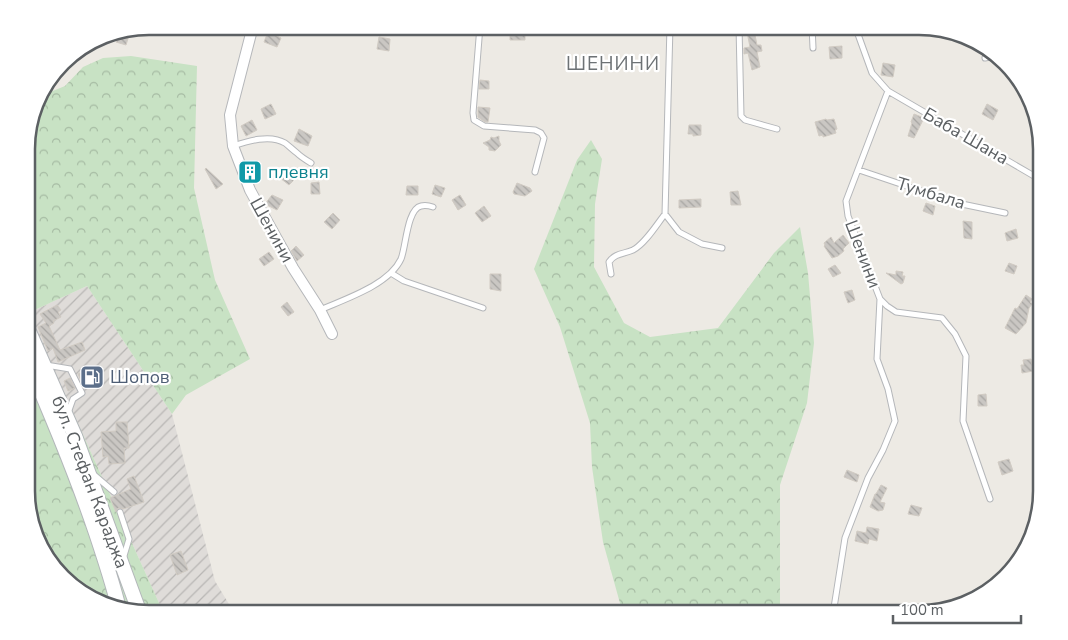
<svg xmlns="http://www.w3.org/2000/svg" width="1068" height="640" font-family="'Nunito Sans',sans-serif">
<defs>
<pattern id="industrial-furrows" width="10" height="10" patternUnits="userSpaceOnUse" patternTransform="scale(1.25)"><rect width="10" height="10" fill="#dfdcd9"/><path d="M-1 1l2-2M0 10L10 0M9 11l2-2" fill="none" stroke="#b8b6b4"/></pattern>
<pattern id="forest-crowns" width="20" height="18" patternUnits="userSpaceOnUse" patternTransform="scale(1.25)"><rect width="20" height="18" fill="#c8e2c4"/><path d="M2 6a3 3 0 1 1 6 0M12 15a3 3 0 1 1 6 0" fill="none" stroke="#a6bba3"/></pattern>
<pattern id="building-back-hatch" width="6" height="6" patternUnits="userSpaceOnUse" patternTransform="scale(1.25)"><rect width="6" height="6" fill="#cac7c3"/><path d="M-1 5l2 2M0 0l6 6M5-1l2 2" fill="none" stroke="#a7a5a2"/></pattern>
</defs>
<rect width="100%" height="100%" fill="#edeae4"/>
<path fill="url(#industrial-furrows)" d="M87,286l85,128 43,167 20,33h-71l-136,-301z"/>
<path fill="url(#forest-crowns)" d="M131,56l66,10 -3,122 21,92 35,79 -64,36 -14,19 -85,-128 -59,27 136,301h-15l-62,-17 -40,-38 -20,-52v-374l11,-36 27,-11 18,-19 20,-9z
M591,140l11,19 -7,45 -1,63 30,56 26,14 68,-9 56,-75 26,-26 8,46 6,70 -7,60 -27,82v129h-157l-20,-72 -11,-75 -2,-44 -30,-96 -26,-58 43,-109z"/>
<path fill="url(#building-back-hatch)" stroke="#d1cbc3" d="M510,28h15v12h-15z
M754,30l3,15h4l1,6 -5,1 3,15 -8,3 -4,-17 -4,1v-6l6,-1 -3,-15z
M125,31l5,1 -4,13 -10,-3 1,-3 -3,-2 2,-4z
M268,32l13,6 -4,9 -13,-5z
M379,37l11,2 -1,12 -12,-2z
M842,46v12l-12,1 -1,-12z
M883,63l12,2 -2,12 -12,-2z
M480,80l9,1v8h-10z
M271,104l5,10 -11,5 -4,-10z
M987,104l11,6 -5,10 -11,-6z
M478,107l12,1 -2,14h-3l-7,-5z
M914,114l10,4 -10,20 -6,-2 4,-13 -1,-1z
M826,119l1,1 7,-1 3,10 -2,1 1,3 -13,4v-2l-4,1 -4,-14z
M252,120l5,10 -11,6 -5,-10z
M689,125h12v10l-8,1v-2h-5z
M299,129l13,7 -4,10 -14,-5z
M499,136v5l2,4 -6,6 -6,-1v-3l-6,-4 7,-3 1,-3 3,1z
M206,168l17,16 -7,5 -11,-20z
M287,168l11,8 -9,9 -9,-7z
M319,182l1,12h-9v-11z
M517,183l13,5 2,3 -7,5 -11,-2 -1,-2z
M435,185l10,3 -4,9 -9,-3z
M407,186h11v9h-12z
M738,191l3,14h-10l-1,-13z
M272,195l11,5 -6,10 -12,-6z
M460,195l6,10 -8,5 -6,-10z
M701,199v8l-22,1v-8z
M926,203l9,3 -2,9 -10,-4z
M484,206l7,10 -9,6 -7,-9z
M333,213l7,7 -8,9 -8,-7z
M963,221l9,1v17l-8,-1z
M1016,229l2,9 -11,3 -2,-8z
M843,235l6,8 -6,6 1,2 -6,5 -6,2 -8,-12 1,-1 -1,-2 7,-6 3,6z
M296,246l8,9 -7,6 -6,-10z
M269,252l5,7 -10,7 -5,-7z
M1009,263l8,3 -3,8 -9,-3z
M835,265l6,8 -8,4 -5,-8z
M896,271l7,1 -1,4h3l-2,7 -2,1 -15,-11 10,2z
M490,274h11v17l-11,-2z
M852,290l3,10 -7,3 -4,-11z
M1026,295l6,4 -2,3 2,2 -3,4 -3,15 -10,11 -11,-6 10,-20 2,1z
M287,302l7,10 -6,4 -7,-9z
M57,305l4,5 -3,2 3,5 -8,4 1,2 -5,3 11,24 22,-8 3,8 -27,12 -5,-14 -5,3 -10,-24 8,-4 -6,-9z
M1031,359l2,12 -11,2 -1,-8h3l-1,-5z
M84,371l5,11 -6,3 -5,-11z
M70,378l5,10 -7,3 -4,-10z
M986,394l1,12h-9v-11z
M116,422h11l2,26h-5l1,15 -16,1 -1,-8 -5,1 -2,-25 15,-1z
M1009,459l4,12 -11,4 -4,-13z
M847,470l12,5 -2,7 -13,-5z
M134,476l10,26 -21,7 -5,-1 -2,4 -6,-14 21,-9 -4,-10z
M881,485l6,3 -7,14 5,1 -2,7 -5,1 -8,-4 5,-13h1z
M911,505l11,3 -3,8 -11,-2z
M867,527l12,2 -2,12 -8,-2 -1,5 -13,-3 2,-10 9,2z
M181,551l7,19 -11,5 -7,-20z
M187,604l3,10h-27v-1z"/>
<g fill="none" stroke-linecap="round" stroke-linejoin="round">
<g stroke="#b5b7ba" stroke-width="7">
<path id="service" d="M480,26l-7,87 1,7 10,6 51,4 6,3 3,5 -9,34
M739,26l2,90 4,4 32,9
M812,26l1,22
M855,26l17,47 16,18 -42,110 2,15 32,83 7,7 9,6 46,6 13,16 11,22 -3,65 27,78
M985,58l10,-2
M888,91l146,85 7,8
M233,146c15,-5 37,-12 52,-3 4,3 8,7 12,10 4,4 9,7 14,10
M859,170l98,33 48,10
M665,214l5,-188
M665,214l14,18 23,12 20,4
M391,273l13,8 79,27
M611,274l-2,-12c6,-9 15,-8 24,-12 12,-6 24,-26 32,-36
M320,310c25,-11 69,-25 81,-51 5,-12 6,-50 20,-53 4,-1 9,0 12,1
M46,365l24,4 12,24 -9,6 -5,14
M93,474l21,18
M120,512l9,27 -6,20
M833,614l12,-76 23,-60 15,-28 12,-29 -7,-32 -11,-30 3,-60"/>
</g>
<g stroke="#b5b7ba" stroke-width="12">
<path id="minor" d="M253,26l-23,89 3,31 17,44 12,22 31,56 27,42 12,24"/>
</g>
<g stroke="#b3b7ba" stroke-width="16">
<path id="secondary" d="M27,327l48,109 64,175
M27,359c25,57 49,115 69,174 8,24 16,48 22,72"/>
</g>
<path stroke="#9fc4a5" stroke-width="1" stroke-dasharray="5 2.5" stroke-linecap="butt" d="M62,64l15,-9 8,-9"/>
<use href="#service" stroke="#fff" stroke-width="5"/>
<use href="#minor" stroke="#fff" stroke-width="10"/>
<use href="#secondary" stroke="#fff" stroke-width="14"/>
</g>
<defs>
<g id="building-square" transform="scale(1.25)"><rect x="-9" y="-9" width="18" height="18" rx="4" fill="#0f9aa8" stroke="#fff"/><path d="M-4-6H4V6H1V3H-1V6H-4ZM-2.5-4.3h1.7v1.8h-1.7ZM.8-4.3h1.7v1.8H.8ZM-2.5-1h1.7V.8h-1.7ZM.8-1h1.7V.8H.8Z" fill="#fff"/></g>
<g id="fuel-square" transform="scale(1.25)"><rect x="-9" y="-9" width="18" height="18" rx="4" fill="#5c6f8a" stroke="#fff"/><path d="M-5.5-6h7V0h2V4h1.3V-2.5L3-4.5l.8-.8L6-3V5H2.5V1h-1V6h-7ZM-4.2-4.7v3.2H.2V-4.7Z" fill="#fff"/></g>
</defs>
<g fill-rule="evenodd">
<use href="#building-square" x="250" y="172"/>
<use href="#fuel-square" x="92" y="377"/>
</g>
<g text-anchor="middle" stroke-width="4.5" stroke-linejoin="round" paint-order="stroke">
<g font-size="18" fill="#5c6063" stroke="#fff">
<text transform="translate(966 136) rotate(30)" y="6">Баба Шана</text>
<text transform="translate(931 193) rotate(17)" y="6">Тумбала</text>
<text transform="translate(272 230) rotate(61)" y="6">Шенини</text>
<text transform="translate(863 254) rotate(69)" y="6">Шенини</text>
<text transform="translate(90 482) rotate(69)" y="6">бул. Стефан Караджа</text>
</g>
<g font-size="18" fill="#0d838f" stroke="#fff" text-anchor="start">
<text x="268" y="178">плевня</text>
</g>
<g font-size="18" fill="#4e5e75" stroke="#fff" text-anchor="start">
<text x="110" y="383">Шопов</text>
</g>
<g font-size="19" letter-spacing="1" fill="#6d7275" stroke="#fff">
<text x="613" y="70">ШЕНИНИ</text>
</g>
</g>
<path d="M0 0H1068V640H0ZM149 35H919A114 114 0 0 1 1033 149V491A114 114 0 0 1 919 605H149A114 114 0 0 1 35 491V149A114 114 0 0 1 149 35Z" fill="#fff" fill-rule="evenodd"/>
<path fill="none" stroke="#5c6063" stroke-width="2.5" d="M149 35H919A114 114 0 0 1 1033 149V491A114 114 0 0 1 919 605H149A114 114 0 0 1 35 491V149A114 114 0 0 1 149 35Z"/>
<path d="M893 615v8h128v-8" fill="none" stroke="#5c6063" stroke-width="2.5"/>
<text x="900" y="615" font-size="15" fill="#5c6063" stroke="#ffffff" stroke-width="4" paint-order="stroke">100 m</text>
</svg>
